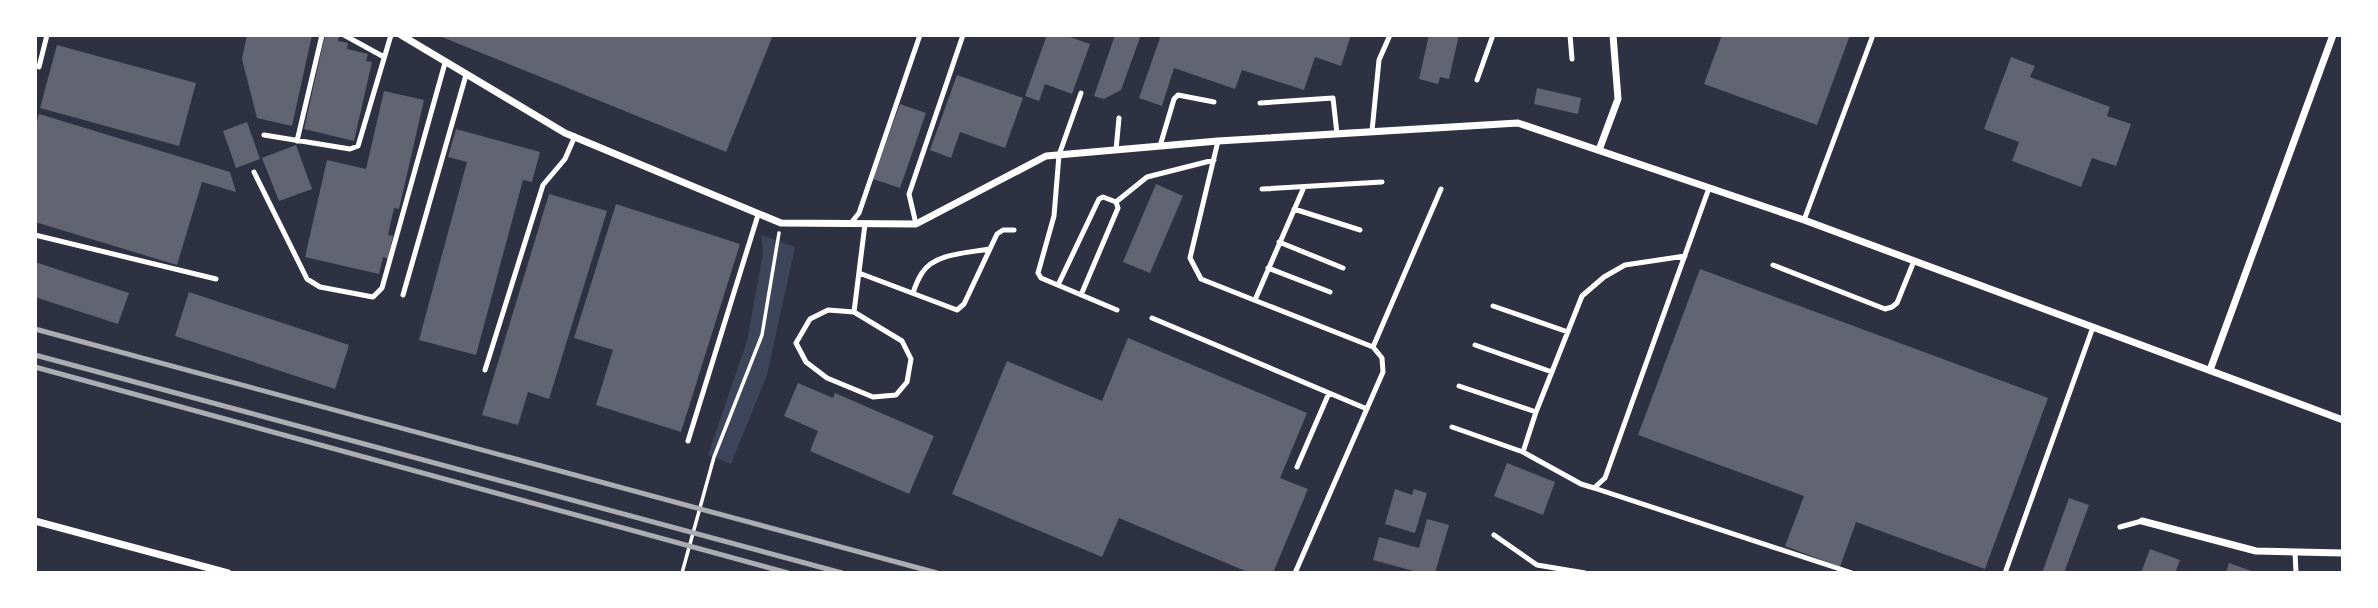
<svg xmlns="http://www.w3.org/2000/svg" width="2378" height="608" font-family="Montserrat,sans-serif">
<rect width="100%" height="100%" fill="#2d3142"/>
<path fill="#3c4559" d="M761,235l34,12 -28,128 -36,89 -23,-9 39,-114 16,-88z"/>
<path fill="#626471" d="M247,35h65l-20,91 -35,-8 -15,-59z
M325,35l14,1 -1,5 10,2 -1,6 21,5 -2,7 6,1 -18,79 -50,-12z
M437,35h336l-47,117z
M1047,35h17l26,9 -18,50 -27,-10 -6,17 -14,-5z
M1115,35h26l-20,55 -17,9 -10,-3z
M1161,35h190l-10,31 -26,-9 -11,33 -62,-20 -7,19 -61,-21 -12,38 -23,-8z
M1429,35h30l-10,44 -9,-2 -2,7 -19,-5z
M1722,35h128l-33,90 -113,-41z
M57,45l139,38 -17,63 -139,-38z
M2011,57l24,9 -5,11 80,30 -3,9 24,8 -15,42 -24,-8 -11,29 -69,-26 7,-19 -35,-13z
M957,75l66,23 -18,50 -45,-16 -9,26 -21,-8z
M1537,88l44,10 -3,16 -44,-10z
M384,91l40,9 -25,109 -5,-1 -6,27 5,1 -5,23 -5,-2 -4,17 -74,-17 22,-97 39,9z
M900,104l26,9 -26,75 -27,-9z
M39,114l191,58 6,20 -34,-10 -25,83 -142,-43v-94z
M247,122l13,37 -24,9 -13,-37z
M456,129l84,23 -8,30 -9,-2 -47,175 -57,-15 48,-178 -19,-5z
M296,145l16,44 -33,12 -17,-43z
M1156,184l27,12 -33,77 -27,-11z
M549,194l58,17 -58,188 -21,-7 -10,33 -36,-10z
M616,204l124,40 -59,188 -85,-27 17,-55 -39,-12z
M35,262l94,31 -11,31 -83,-27z
M1700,269l348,129 -63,171 -129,-47 -16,45 -55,-21 19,-50 -166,-61z
M189,292l160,53 -14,44 -160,-53z
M1128,338l179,75 -27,65 28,11 -35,84h-23l-131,-55 -17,39 -150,-63 55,-133 95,40z
M798,383l35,15 2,-5 99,43 -25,58 -99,-43 8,-20 -34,-15z
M1507,463l48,19 -12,33 -49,-19z
M1395,489l17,6 2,-6 13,4 -12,40 -30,-9z
M2069,498l20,7 -25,68h-22z
M1427,519l22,6 -14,48h-14l-48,-13 6,-23 40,11z
M2150,549l30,11 -5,13h-34z
M2229,563l28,10h-31z"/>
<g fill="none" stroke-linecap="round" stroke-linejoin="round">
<path stroke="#fff" stroke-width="3.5" d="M682,573l32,-116 48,-122 17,-102"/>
<path stroke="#fff" stroke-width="5" d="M344,35l40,22
M1570,35l2,24
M39,67l8,-32
M1477,80l16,-45
M1081,93l-22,62 -5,61 -16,57 3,5 76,32
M1260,103l73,-5 4,36
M1372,131l7,-71 11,-25
M264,135l86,14 8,-3 33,-111
M297,141l25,-106
M1218,141l-28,117 11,21 172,68 9,11 1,14 -88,201
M1160,146l14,-47 4,-4 36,7
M1116,150l3,-32
M254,172l53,107 13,8 53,10 9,-9 63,-225
M1262,189l120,-7
M1116,202l31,-25 67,-17
M1294,209l66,21
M1804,220l69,-185
M851,223l8,-10 61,-178
M916,224l-7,-30 54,-159
M35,235l181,44
M1279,242l64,26
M1773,265l112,44 7,-2 5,-4 17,-42
M1268,268l62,24
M859,273l98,37 7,-6 33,-70 6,-4h11
M1058,285l41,-86 4,-2 13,5 2,6 -37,87
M913,293c2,-6 5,-14 9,-20 12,-20 46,-20 67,-24
M403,295l63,-220
M1255,300l49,-113
M1493,306l75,26
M828,310l26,2 48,29 9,18 -4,23 -11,13 -23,2 -46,-19 -21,-16 -10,-19 14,-24z
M854,312l11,-88
M1152,318l215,91
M1475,345l77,27
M1373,347l68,-158
M485,370l58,-185 22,-26 10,-23
M1459,386l77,26
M1452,427l71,25 13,-40 46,-116 22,-19 21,-12 60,-9
M688,441l70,-226
M1523,452l58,32 13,4 11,-10 104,-290
M1297,467l32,-74
M1594,488l258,85
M2120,527l22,-6
M1494,535l43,30 48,8
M2295,552l1,21
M2005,573l88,-246"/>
<path stroke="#fff" stroke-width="7" d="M401,35l164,98 216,90 135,1 130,-68 172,-15 300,-18 286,97 539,200
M1599,150l19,-51 -5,-64
M2210,370l123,-335
M35,521l193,52
M2142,521l114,30 87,2"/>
<path stroke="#abadb3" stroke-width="5" d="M35,329l902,244
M35,355l807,218
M35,367l753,206"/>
</g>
<rect width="2378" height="608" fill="none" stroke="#ffffff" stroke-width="74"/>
</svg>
